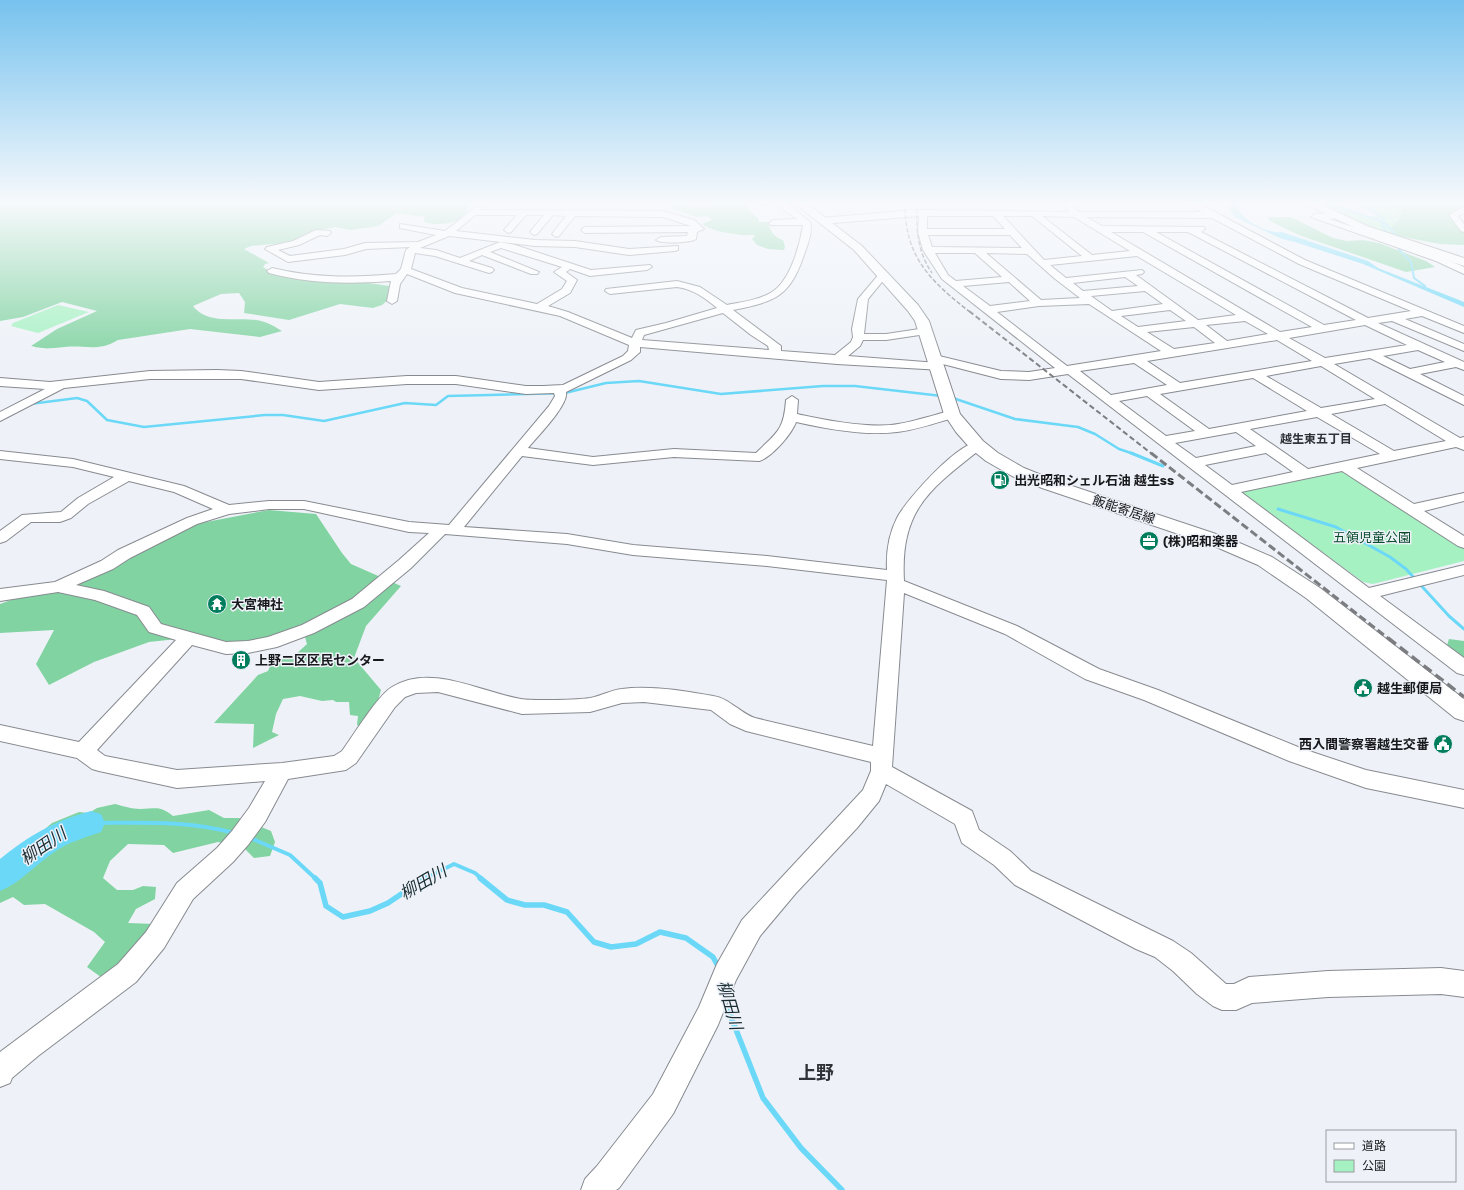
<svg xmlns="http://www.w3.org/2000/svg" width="1464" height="1190" font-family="Rubik,'Noto Sans JP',sans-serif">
<rect width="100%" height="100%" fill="#eef2f8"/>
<path fill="#a5f1c1" d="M1314,202c22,0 43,19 65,13l-18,-13c33,0 61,0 93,9l-5,4 3,6 -54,11 2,6 -62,-24z
M58,305l31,7 -51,21 -27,-7 2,-3z
M1342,470l122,77v14l-91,23 -10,-2 -121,-89 1,-3z"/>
<path fill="#81d3a1" d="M0,202h472c-4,7 -7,14 -14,18 -9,5 -25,5 -34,2l1,-5 -28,-4 -19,13 -27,4 -15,-3 -6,1 -14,3 -20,11 -45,4 -7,3 25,14 -4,1 -2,3c7,5 15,6 24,8 34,9 68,4 102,11l4,6 -4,7 -7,6 -9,3 -33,-4 -51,16 -45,-7 1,-11 -6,-9 -18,1 -28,12c15,19 42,11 63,14 9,1 18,6 26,11l-22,6 -70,-8 -72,11c-20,12 -33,5 -53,7 -16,1 -17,3 -34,-1l26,-17 40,-18 -35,-9 -39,15 -23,4z
M670,202h17l3,4h20v-2l4,-1h31l4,8 9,7 1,4h9c1,8 7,16 15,18l2,7 -1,3 -16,-1 -11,-4 -5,-6 3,-3c-4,-3 -8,0 -13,-1 -14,-2 -28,-3 -40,-11l10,-4 -4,-4 -11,1 -24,-8 1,-5z
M1398,202l66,1v6l-14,3 -2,2 12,15 4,2v14l-24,-1 -42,-8 -7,-9 7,-6 4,-8 -4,-3 -10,-3 10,-2z
M1268,217h23l42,21 14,3 16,-1 16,3 47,18 9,6 -29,5 -107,-37 -29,-14z
M269,510l47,4 26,39 9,11 50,22 -35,40 -12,32 27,32 -5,18 -13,19 -6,-2 1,-9 -8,-1 -1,-13h-13l-3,-2 -11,1 -22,-5 -17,3 -7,15 -4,18 7,3 -26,13 1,-24 -40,-1 44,-48 10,-4 4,-9 22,-6 13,-12 -2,-7 -6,-7 -66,15 -28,-9 -56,6 -55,20 -45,23 -13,-21 18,-34 -54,3v-29l88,-32 113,-49z
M1449,639l15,2v18l-17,-14z
M115,804c8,2 17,5 25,5 16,0 19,-4 33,7l36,-6 15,8h15l32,13 4,11 -5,14 -16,2 -12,-12 -24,-4 -45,11 -9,-8 -36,-1 -18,17 -7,17 14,12h16l10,-4 13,1 -1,12 -19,10 -8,14 27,1 -50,56 -18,-13 18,-25 -11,-10 -49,-28 -21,1 -11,-8 -13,6v-36l52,-44 27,-11 10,1 8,-5z"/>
<path fill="#6cd8f7" d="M1229,202h7c1,17 31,32 46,30l86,29 10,7 86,34v5l-101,-43 -68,-22 -13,-3 -47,-22 -4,-5z"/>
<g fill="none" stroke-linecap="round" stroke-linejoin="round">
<path stroke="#6cd8f7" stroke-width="2" d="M1323,202l61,20
M1358,202l26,17 -1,4 4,2 10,12 -3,7 17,18 3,16 11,8 -1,2
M1383,223l-1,2 6,9"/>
<path stroke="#6cd8f7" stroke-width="2.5" d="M950,397l65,22 63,8 17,7 24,15 15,5
M30,404l47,-6 10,3 20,19 37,7 121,-12h18l41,6 81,-18 31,2 12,-9 117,-3 41,-10 33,-2 82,13 102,-8h32l87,10"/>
<path stroke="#6cd8f7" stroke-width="3" d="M1131,453l32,13
M1278,509l58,18 54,30 16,12 43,47 15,13"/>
<path stroke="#6cd8f7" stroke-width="4" d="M91,823c49,0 96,-3 143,10
M248,837l42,18 26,24
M424,879l30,-15 21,9 7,6"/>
<path stroke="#6cd8f7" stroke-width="5.5" d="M315,878l5,5 6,23 17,11 27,-6 18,-8 37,-25
M480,878l27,22 18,5h19l23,7 27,30 17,5 25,-3 24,-12 26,6 27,19 6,11
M728,995l3,22 32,81 38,50 41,42"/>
<path fill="#6cd8f7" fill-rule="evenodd" d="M91,811l10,3 4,9 -4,9c-17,6 -33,10 -48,21 -18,12 -33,30 -53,38v-32c28,-23 56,-39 91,-48z"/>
<g stroke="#878b90" stroke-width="2">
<path id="minor" d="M754,202h18c-4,4 -14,4 -18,0z
M772,202h13l25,20c3,9 -2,22 -5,30 -15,45 -28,49 -72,58l48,36v5l54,4 16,-13 2,-5 -1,-8 6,-30 22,-26h6l2,2 -2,2 -18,22 -4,35h22l40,-6 6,3 -6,3 -40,6h-23l-3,6 -12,10 90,7 6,4 -2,3 -105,-6 -197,-17v5l-9,8 -65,32c3,13 -29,45 -38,56l65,9 81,-8 82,4c20,-20 28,-22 30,-53l6,-4 6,4 -1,14c27,6 75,15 101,10 18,-3 36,-9 54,-14l5,1 1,3 -1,3c-20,5 -40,13 -60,15 -32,4 -70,-3 -101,-10 -4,12 -25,36 -37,39l-85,-4 -81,8 -71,-9 -58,71 103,7 66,11 134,11 120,14c-1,-18 2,-36 10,-52 9,-18 65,-81 85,-76l2,3 -2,3c-52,41 -82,61 -78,133l113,45 82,43 59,21 145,59 63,21 98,20v18l-98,-20 -77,-27 -145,-61 -59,-21 -80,-45 -101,-41 -12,174 80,44 7,19 31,21 21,20 142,70 18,12 35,31h8l15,-7 79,-6 113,-3 23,3v26l-23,-3 -113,3 -76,6 -16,7h-14l-9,-4 -16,-12 -24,-23 -18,-14 -19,-8 -121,-64 -21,-20 -32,-22 -7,-19 -69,-40 -7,17 -22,27 -61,65 -36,43 -24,44 -18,45 -45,89 -54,74 -3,2h-35l4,-11 12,-13 56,-72 46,-87 18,-43 25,-44 121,-130 8,-19v-9l-125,-31 -16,-7 -19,-14 -67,-8 -22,1 -32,9 -68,2 -84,-22 -22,1 -11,4 -10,10 -39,56 -10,7 -58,9 -23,43 -17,23 -15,17 -40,37 -29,49 -28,34 -98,74 -26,22 -2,5 -10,4v-35l118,-88 28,-32 31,-49 40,-35 15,-17 17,-23 16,-27 -88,7 -78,-17 -7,-2 -15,-11 -77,-17v-16l79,17 97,-102 -27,-8 -12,-17 -42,-15 -37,-8 -58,9v-12l55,-7 46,-21 17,-11 69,-32 26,-9 -39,-17 -45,-11 -41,23 -17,14 -11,4h-29l-25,19 -6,2v-12l22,-16 39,-3 17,-14 36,-21 -41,-10 -73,-8v-8l73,8 111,27 45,19 40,-4h35l105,21 40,3 100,-119 6,-10 -1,-3 -28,1 -70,-10h-49l-88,6 -78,-11h-91l-86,9 -64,33v-9l45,-23 -45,-3v-8l50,4 100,-11 67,-1 24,1 78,11 88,-6h49l70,10h17l20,-1 60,-29 5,-5 1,-6 -69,-29 -105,-23 -48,-19 -7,10 -3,17 -5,3 -5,-3 4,-20c-42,3 -81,3 -122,-8l-2,-2 5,-3c42,10 81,10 124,6l5,-5 5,-19 4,-3 -44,2 -21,6 -57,7 -23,-13 2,-2 26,-6 23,-11 14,1 1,2 -4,3 -7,-1 -21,10 -21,5 12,6 54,-7 21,-6 53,-1 18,-7 -36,-7v-4l45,7 36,-28 4,2 -4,5 182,1 31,9 10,9 -7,3 -1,7c-5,4 -35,5 -40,1l5,-3 26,-1 1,-4 -103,1 -4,-3 4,-3 106,-1 -28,-9 -88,-1 -16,20 -3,1 -4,-3 14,-18 -13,-1 -16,19 -3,1 -4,-3 14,-17h-18l-15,17 -3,1 -4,-3 13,-15h-42l-19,16 79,9 40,1 54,8 49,-3v4l-3,1 -46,4 -54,-8 -40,-1 -86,-10 -29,12 16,2 24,8 40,-16 15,3 76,25 59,-5 2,2 -5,3 -57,6 -20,-7 -4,3 11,8 -7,13 -22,13 20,6 64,26 4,-8 30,-7 51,-15c-12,-10 -24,-19 -40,-21l-67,7 -5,-3 1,-2 71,-8 23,6 27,18c15,-3 32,-5 45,-13 18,-11 28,-47 31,-67h-33l-1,-2 4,-3 24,-1zM501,248l61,19 -8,5 13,9 -5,8 -25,15 -75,-16 -51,-19 4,-16 20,3 54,17 3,-1 2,-2 -2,-2 -23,-7 13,-6 49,19h6l2,-2 -49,-20zM723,313l28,22 17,11 1,4 -127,-10 2,-5zM269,509h35l105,23 20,1 -30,27 -47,39 -50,26 -34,12 -20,4 -22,1 -65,-18 -12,-17 -45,-16 -28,-6 37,-16 17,-11 67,-34 32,-10zM445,534l122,10 66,11 134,11 120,14 -14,166 -118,-28c-15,-5 -26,-20 -42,-22 -26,-5 -65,-11 -91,-7 -11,1 -21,7 -32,9 -13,2 -57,3 -69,1 -41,-7 -90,-36 -129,-12 -14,8 -39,49 -50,64l-8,5 -52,7 -105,7 -72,-14 -8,-6 95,-105 34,9 22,-1 29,-6 37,-14 50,-26 47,-39z
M877,202h15v1l-4,2z
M1062,202h9l7,10h124l-17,-10h11l109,58 159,66v7l-42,-17 -17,3 59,25v7l-72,-30 -14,2 86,39v8l-8,-3 -36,7 44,22v9l-94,-47 -36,6 126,74 4,-1v13l-8,-3 -99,21 57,36 50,-11v8l-40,10 40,25v12l-6,-2 -116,-75 -101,21 128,96 95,-23v10l-84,21 84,62v17l-7,-2 -389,-299 -39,6 -28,-1 -70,-18 -2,-2 2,-2 4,-2 66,16 28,1 26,-4 -113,-89 -19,-29 -5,-18 1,-16 -97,8 -4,-3 4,-3 92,-8 155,2zM927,216h66l12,13h-78zM1003,216h29l50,40 -38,4zM1042,216l32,1 56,34 -38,4zM1086,217l126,1 87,46 112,47 -43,7 -167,-86 4,-3 -1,-2 -102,-1zM1111,232h32l169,95 -32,5zM1156,232h32l168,88 -32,5zM928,235h82l12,13 -90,-1zM935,253h40l27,24 -46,4 -8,-6zM986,253l41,1 27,24 26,20 -39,2zM1137,256l99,59 -38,5 -62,-45 6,-1 2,-2 -2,-2 -76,8 -16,-13zM1125,277l13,9 -55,5 -10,-8zM1009,282l21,19 -40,5 -27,-20zM1145,291l18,13 -51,7 -21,-15zM1089,304l72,47 -94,15 -70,-54 42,-6zM1170,310l16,11 -48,6 -17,-11zM1245,321l23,13 -41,7 -21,-16zM1365,325l42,20 -82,13 -36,-20zM1194,327l21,16 -41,6 -27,-17zM1277,340l35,21 -132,22 -33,-22zM1418,350l27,12 -35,7 -27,-13zM1134,363l33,22 -56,10 -31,-24zM1321,366l54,33 -54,9 -55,-32zM1253,378l54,33 -98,18 -49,-35zM1147,396l48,35 -29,5 -47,-35zM1385,404l61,37 -52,10 -63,-37zM1317,417l63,37 -72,15 -58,-40zM1236,432l20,14 -60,12 -21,-15zM1266,453l27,19 -61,13 -27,-20z
M1464,207v6l-6,3 6,8v8l-3,-1 -12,-16z
M1334,213l4,3 -1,2 -8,1 111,37 10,-1 2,2 -4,3 16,7v7l-28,-13 -125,-44 4,-3z"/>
</g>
<g stroke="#878b90" stroke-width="2">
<path id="major" d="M793,202h12l57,44 56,59 11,16 31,93 23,27 15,12 26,15 30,12 174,58 44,19 48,31 144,111v22l-9,-3 -149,-120 -48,-33 -44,-19 -172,-58 -30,-12 -26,-15 -15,-12 -15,-17 -12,-18 -29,-93 -7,-10 -54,-61z
M1302,202h14l51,24 97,32v8l-105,-36z"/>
</g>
<use href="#minor" fill="#fff" fill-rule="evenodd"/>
<use href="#major" fill="#fff" fill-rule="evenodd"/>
<path stroke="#7b7d81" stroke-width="1.5" stroke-dasharray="4.5 2" stroke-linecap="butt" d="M905,202c-1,54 25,79 65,110
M917,202c-1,26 0,49 15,71"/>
<path stroke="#7b7d81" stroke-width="2" stroke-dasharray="5.5 3" stroke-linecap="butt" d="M969,311l183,143"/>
<path stroke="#7b7d81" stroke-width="3" stroke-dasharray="8 3.5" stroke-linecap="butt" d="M1151,453l238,186"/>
<path stroke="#7b7d81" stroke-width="3.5" stroke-dasharray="10 5" stroke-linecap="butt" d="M1388,638l76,59"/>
</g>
<linearGradient id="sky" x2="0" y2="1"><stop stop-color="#76c2ee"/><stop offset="0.55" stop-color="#f7f9fc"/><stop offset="1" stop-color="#f7f9fc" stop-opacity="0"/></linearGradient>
<rect width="1464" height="369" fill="url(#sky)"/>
<defs>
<g id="fuel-disc" transform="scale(1)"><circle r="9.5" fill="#007d5c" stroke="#eef2f8"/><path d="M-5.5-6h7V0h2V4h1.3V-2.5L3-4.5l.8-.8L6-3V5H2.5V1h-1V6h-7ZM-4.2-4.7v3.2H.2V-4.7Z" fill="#fff"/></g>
<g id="office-disc" transform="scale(1)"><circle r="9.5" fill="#007d5c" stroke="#eef2f8"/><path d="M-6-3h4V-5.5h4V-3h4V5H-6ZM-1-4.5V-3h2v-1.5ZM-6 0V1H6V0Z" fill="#fff"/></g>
<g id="temple-disc" transform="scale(1)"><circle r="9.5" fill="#007d5c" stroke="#eef2f8"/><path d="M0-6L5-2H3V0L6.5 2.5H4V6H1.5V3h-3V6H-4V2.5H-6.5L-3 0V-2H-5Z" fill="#fff"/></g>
<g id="building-disc" transform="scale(1)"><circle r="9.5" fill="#007d5c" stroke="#eef2f8"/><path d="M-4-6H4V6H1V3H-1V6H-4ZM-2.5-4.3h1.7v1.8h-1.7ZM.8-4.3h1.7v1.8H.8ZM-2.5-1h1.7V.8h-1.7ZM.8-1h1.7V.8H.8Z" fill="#fff"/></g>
<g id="civic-disc" transform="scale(1)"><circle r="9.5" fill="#007d5c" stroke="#eef2f8"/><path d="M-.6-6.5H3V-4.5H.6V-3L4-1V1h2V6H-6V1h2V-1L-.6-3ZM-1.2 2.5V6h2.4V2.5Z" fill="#fff"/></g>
</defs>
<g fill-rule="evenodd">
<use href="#fuel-disc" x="1000" y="480"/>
<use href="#office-disc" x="1149" y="541"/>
<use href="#temple-disc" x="217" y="604"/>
<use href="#building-disc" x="241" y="660"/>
<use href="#civic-disc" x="1363" y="688"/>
<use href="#civic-disc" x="1443" y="744"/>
</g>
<g text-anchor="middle" stroke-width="3" stroke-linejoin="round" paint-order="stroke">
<g font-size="12" font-weight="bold" fill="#2f3237" stroke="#eef2f8">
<text x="1316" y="443">越生東五丁目</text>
</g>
<g font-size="13" font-weight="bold" fill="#18191c" stroke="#eef2f8" text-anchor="start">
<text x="1014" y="485">出光昭和シェル石油 越生ss</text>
<text x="1163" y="546">(株)昭和楽器</text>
<text x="231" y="609">大宮神社</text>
<text x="255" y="665">上野二区区民センター</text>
<text x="1377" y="693">越生郵便局</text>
<text x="1429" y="749" text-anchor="end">西入間警察署越生交番</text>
</g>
<g font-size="13" fill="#18191c" stroke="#eef2f8">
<text transform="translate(1124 509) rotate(18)" y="5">飯能寄居線</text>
</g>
<g font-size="13" fill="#094b2b" stroke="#eef2f8">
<text x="1372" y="542">五領児童公園</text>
</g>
<g font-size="17" font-style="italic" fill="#192d33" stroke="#eef2f8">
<text transform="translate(43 846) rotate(-34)" y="6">柳田川</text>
<text transform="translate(423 882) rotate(-30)" y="6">柳田川</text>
<text transform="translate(730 1005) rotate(74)" y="6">柳田川</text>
</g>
<g font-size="18" font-weight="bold" fill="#2f3237" stroke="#eef2f8">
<text x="816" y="1079">上野</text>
</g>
</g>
<rect x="1326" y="1130" width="130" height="52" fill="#eef2f8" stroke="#989ba0"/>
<rect x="1334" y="1143" width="20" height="6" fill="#ffffff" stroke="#989ba0"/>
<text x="1362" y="1150" font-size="12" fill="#18191c">道路</text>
<rect x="1334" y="1160" width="20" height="12" fill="#a5f1c1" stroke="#989ba0"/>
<text x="1362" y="1170" font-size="12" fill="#18191c">公園</text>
</svg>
